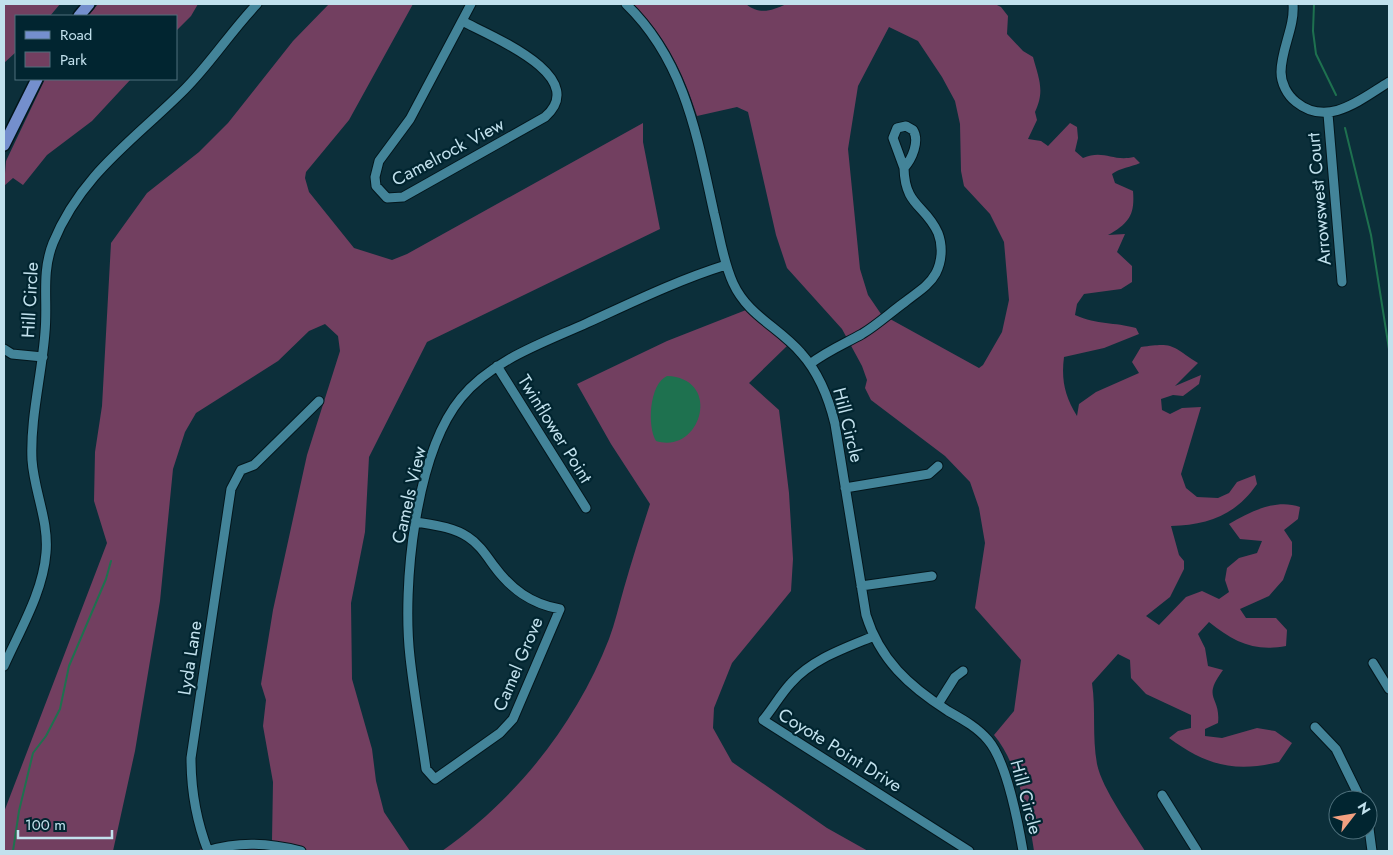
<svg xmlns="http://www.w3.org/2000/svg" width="1393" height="855" font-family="Jost,sans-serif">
<rect width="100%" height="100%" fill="#0c2f3a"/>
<path fill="#723f60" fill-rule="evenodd" d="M4,4h56l-10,12h-34v36l-12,11z
M98,4h100l-7,12 -15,15v-15h-88z
M329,4h84l-64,116 -43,52 -1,6 4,14 45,56 38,12 15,-6 236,-131v19l17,87 -233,113 -58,115 -4,75 -14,71 1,76 20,70 4,32 8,31 26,39h-213c25,-13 48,-9 75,-11l1,-58 -10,-56 3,-26 -5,-16 12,-74 34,-155 33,-104 -2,-15 -13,-12 -16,7 -31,30 -82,52 -11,19 -12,37 -13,132 -25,150 -22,100h-109v-39l103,-269 -13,-42 1,-49 7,-46 9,-163 36,-50 52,-41 29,-29 65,-82z
M633,4h113c13,11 26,7 40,0h209l6,3 7,9 -1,18 16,17 10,6c6,22 12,34 2,55l2,8 -9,19 13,2 7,5 22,-23 7,4 1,11 -3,13 8,7c21,-9 29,4 51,-1l6,6c-9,4 -20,5 -28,11l3,9 18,8c2,24 -4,32 -25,44l17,-1 -8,18 15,14v16l-11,7 -37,5 -7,10 -2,11c23,10 39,7 61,13l3,6 -35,14 -40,9c-3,23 1,40 13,59l2,-12 17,-12 43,-19 -7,-11 9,-15c34,-5 30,-1 57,16l-23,23 26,-11 -2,9 -16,12 -10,-1 -12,4 1,11 8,4 12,-6 19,-1 -20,67 5,14 11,9 21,1 11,-5 8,-11 18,-7 2,9c-21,31 -49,41 -86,42l8,29 5,6v8l-14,28 -24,19 13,9 27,-28 16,-6 17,8 10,-7 -4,-12 2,-12 12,-10 18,-5 5,-12 -22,-2 -11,-15c21,-12 47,-26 71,-17l-2,12 -14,11 8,12v13l-9,25 -14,16 -29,13 6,9h30l11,12 -1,16c-32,6 -52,-4 -77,-24l-11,12 7,14 3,18 15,4c-22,30 -2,25 -5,53l-13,6v7l17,2 35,-10 18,3 17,12 -13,19c-45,11 -73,3 -110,-24l9,-7 13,-3v-13l-45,-21 -15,-16 -1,-18 -12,-6 -26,29c4,27 0,53 5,81 5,25 34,64 48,87h-111c-5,-35 -17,-89 -40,-116l20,-24 7,-51 -46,-52 10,-65 -6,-35 -9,-26 -25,-26 -74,-56 -6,-12 2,-8 -5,-14 -20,-37 -55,-61 -11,-33 -28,-123 -11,-5 -40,9c-13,-42 -32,-81 -64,-112zM889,27l29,14 24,36 13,24 5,23 1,47 3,15 26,28 14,28 5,58 -7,32 -19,33 -4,3 -98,-54 -13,-19 -8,-26 -12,-120 10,-63z
M45,79h86l-39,42 -45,34 -24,30 -10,-7 -9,8 2,-25z
M746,310l41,36 -38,37 30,27 10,83 4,66 -2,32 -59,72 -18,45 -1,20 19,34 95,66 41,23h-426c74,-52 134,-127 167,-212 6,-16 10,-34 15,-51 8,-28 17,-56 26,-84l-39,-60 -34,-60 90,-43z"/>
<path fill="#1e714f" d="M667,376c56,2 34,79 -11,65 -9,-14 -7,-57 11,-65z"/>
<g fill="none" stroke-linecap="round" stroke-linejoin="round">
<path stroke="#1e714f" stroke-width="2" d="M1314,4l-1,27 3,23 20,41
M1345,128l26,107 18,114
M13,851l6,-40 14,-58 13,-17 14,-27 9,-43 37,-87 5,-18"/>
<g stroke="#03161c" stroke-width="11">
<path id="minor" d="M626,4c59,57 71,132 88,209 6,24 9,48 19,70 15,33 46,44 68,70 18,20 28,46 34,71l31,191c14,45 43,71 82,96 14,8 29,16 40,29 19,22 30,82 35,111
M1293,4c2,23 -12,45 -12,68 0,11 6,23 15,30 32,26 65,-3 93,-20
M462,21c26,14 130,55 83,96l-142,80 -16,1 -11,-12 -1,-9 4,-16 31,-42 61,-115
M1328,114l14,168
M4,349l8,5 31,3
M810,364c17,-13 34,-20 52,-30 15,-9 29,-22 43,-32 11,-9 24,-16 31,-29 6,-12 7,-27 2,-40 -13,-29 -33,-26 -34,-65 8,-9 16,-27 9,-38l-7,-4 -9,2 -4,10 11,30
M497,366l89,142
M845,488l84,-14 9,-8
M416,522c18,3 37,5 52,15 11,7 18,18 26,29 17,23 37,38 66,43l-47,110 -13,14 -65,46 -9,-10c-5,-37 -12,-75 -16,-112 -8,-71 5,-203 51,-259 31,-38 82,-55 126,-75 46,-21 91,-43 139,-58
M861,586l71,-10
M874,636c-29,12 -62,23 -83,47 -11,12 -18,25 -28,37l206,131
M1373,663l16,26
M4,666c16,-36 39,-74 42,-113 3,-32 -12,-62 -14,-93 -2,-42 10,-86 13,-128 3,-31 -4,-59 8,-89 28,-69 81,-103 131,-153 27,-27 47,-59 73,-86
M938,704l17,-27 8,-6
M1315,727l21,22 25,51
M1162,795l35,56
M1368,821l4,30
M207,851c32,-10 62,-8 94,0
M208,851c-12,-31 -17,-60 -17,-93l40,-269 10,-19 13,-5 65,-64"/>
</g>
<g stroke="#03161c" stroke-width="14">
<path id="major" d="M79,16l10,-12
M4,145l33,-66"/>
</g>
<use href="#minor" stroke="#438499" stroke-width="9"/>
<use href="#major" stroke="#748fcd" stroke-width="11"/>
</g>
<g text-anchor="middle" stroke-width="4.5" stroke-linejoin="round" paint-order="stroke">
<g font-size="18" fill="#c2e1ed" stroke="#012530">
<text transform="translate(448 152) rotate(-28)" y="6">Camelrock View</text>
<text transform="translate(1319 199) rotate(-95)" y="6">Arrowswest Court</text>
<text transform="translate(30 300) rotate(-87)" y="6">Hill Circle</text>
<text transform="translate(848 425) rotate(76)" y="6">Hill Circle</text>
<text transform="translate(555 429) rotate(58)" y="6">Twinflower Point</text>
<text transform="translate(409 495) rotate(-77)" y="6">Camels View</text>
<text transform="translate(190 658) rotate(-81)" y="6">Lyda Lane</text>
<text transform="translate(518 664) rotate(-67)" y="6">Camel Grove</text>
<text transform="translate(840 750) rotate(32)" y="6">Coyote Point Drive</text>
<text transform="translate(1026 797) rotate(75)" y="6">Hill Circle</text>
</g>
</g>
<rect width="1393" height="855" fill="none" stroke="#c2e1ed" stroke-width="10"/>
<rect x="15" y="15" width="162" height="65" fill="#012530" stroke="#4e707c"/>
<rect x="25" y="31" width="25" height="8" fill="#748fcd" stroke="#4e707c"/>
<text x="60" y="40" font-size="15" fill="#c2e1ed">Road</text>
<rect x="25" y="52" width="25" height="15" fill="#723f60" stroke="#4e707c"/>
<text x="60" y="65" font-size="15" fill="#c2e1ed">Park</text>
<g transform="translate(1353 815) rotate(59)"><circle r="24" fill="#012530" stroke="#4e707c"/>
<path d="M0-4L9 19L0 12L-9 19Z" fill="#f2a080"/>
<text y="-8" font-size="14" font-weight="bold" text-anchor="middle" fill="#c2e1ed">N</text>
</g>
<path d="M18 830v8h94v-8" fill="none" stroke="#c2e1ed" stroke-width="2.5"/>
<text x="25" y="830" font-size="15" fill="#c2e1ed" stroke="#012530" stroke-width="4" paint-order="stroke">100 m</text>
</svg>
